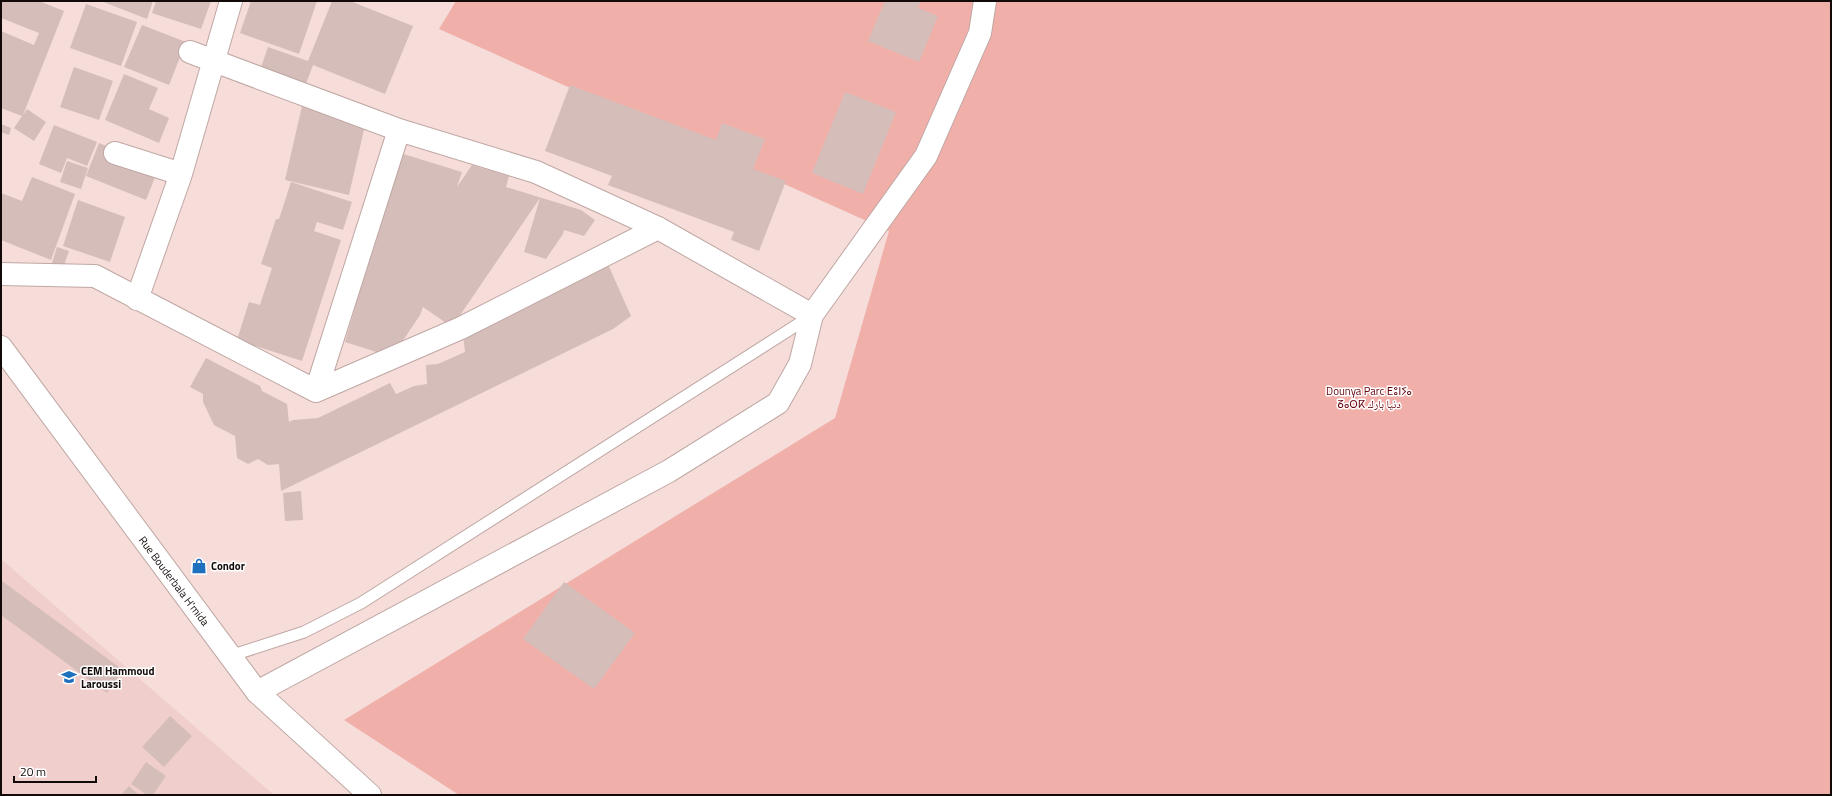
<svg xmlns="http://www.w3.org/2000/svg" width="1832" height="796" font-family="'Titillium Web','Noto Naskh Arabic','Noto Sans Tifinagh',sans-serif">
<rect width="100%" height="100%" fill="#f6ddda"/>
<path fill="#f0cecb" d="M1,559l273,236h-273z"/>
<path fill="#f1afa9" d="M456,1h1375v794h-1372l-115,-75 491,-302 54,-187 -450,-202z"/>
<path fill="#d5bdba" d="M1,1h38l25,10 -41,104 4,-6 19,13 -12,19 -20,-13 8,-12 -21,-8v-77l33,14 5,-12 -38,-15z
M101,1h52l-6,18z
M156,1h55l-10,28 -49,-16z
M251,1h66l-18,53 -59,-21z
M332,1h18l63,25 -28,68 -72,-29 -10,27 -45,-16 10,-29 40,14z
M885,1h36l-3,7 20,8 -19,46 -51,-21z
M86,4l51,18 -16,44 -51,-18z
M142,25l44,17 -17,43 -45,-18z
M74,67l39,14 -14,39 -39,-13z
M124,74l34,14 -9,21 20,9 -10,25 -54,-23z
M570,85l146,55 6,-17 43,16 -12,30 33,12 -27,70 -28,-11 3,-8 -126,-47 4,-9 -67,-25z
M845,92l51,20 -33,82 -51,-21z
M302,106l64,15 -17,74 -64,-15z
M1,124l10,4 -2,7 -8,-3z
M54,125l43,17 -10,24 -20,-8 -6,15 -22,-9z
M99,143l60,24 -13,33 -60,-24z
M400,153l62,19 -5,15 15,-22 37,11 -3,11 75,23 14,10 -11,16 -20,-6 -1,4 -17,25 -22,-7 16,-54 -88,129 -29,-20 -3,8 -28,42 -47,-15z
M67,161l21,7 -7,21 -21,-7z
M32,177l43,17 -24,66 -50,-20v-47l21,8z
M291,182l61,20 -9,28 -26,-8 -3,9 27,9 -39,121 -65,-21 12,-38 11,3 12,-37 -11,-4 15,-45h3z
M78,200l47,17 -15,45 -47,-16z
M57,247l12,4 -6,17 -11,-5z
M606,260l25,56 -18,13 -332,162 -2,-27 -11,1 -10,-6 -10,5 -11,-6 -2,-22 -21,-11 -11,-23v-8l-13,-7 16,-29 54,28 2,5 25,13 2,18 4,-2 25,-2 72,-35 6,11 18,-8 13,-2 -1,-19 12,-1 27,-12 -2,-18z
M301,491l2,29 -18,1 -2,-28z
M2,581l121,89 -16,23 -106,-78z
M564,582l71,51 -41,56 -71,-50z
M170,716l22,20 -28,31 -22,-20z
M146,762l20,14 -13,19h-6l-16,-11z
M129,786l10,9h-18z"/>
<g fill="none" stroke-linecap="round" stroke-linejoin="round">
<g stroke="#bfa7a4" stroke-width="13">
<path id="service" d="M230,656l74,-24 57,-29 450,-287"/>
</g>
<g stroke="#bfa7a4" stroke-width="24">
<path id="minor" d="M190,52l209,78 137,42 122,56 154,87 -12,49 -22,39 -109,68 -412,221
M115,153l66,21
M1,274l94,2 221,115 145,-63 197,-100
M137,299l44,-125 50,-173
M812,315l114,-159 54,-123 5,-32
M316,391l83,-261"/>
</g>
<g stroke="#bfa7a4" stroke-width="24">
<path id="secondary" d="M1,347l256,345 113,103"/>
</g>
<use href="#service" stroke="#fff" stroke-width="11"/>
<use href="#minor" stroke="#fff" stroke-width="22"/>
<use href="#secondary" stroke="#fff" stroke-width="22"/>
</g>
<defs>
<g id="shop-bare" transform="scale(1.2)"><path d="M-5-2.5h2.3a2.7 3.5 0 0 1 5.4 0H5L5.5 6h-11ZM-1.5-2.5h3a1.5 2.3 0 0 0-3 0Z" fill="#1e70bf" stroke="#fff" stroke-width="2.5" paint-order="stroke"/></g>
<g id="school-bare" transform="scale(1.2)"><path d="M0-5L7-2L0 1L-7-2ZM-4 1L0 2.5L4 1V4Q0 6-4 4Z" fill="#1e70bf" stroke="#fff" stroke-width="2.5" paint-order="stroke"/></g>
</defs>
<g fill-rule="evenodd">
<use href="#shop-bare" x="199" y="566"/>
<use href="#school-bare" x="69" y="677"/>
</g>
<g text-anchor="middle" stroke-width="3" stroke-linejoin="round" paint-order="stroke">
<g font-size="11" fill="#63040d" stroke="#fff">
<text x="1369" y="395">Dounya Parc ⴹⵓⵏⵢⴰ<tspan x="1369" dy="13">ⵒⴰⵔⴽ دنيا بارك</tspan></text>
</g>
<g font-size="11" font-weight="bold" fill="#120a09" stroke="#fff" text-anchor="start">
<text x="211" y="570">Condor</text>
<text x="81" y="675">CEM Hammoud<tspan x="81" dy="13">Laroussi</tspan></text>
</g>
<g font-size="11" fill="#120a09" stroke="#fff">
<text transform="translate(174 581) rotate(53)" y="4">Rue Bouderbala H'mida</text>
</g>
</g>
<rect width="1832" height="796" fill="none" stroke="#120a09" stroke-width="4"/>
<path d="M14 776v6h82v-6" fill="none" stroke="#120a09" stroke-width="2"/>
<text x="20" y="776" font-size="12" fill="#120a09" stroke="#ffffff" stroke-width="3" paint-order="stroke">20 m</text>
</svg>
